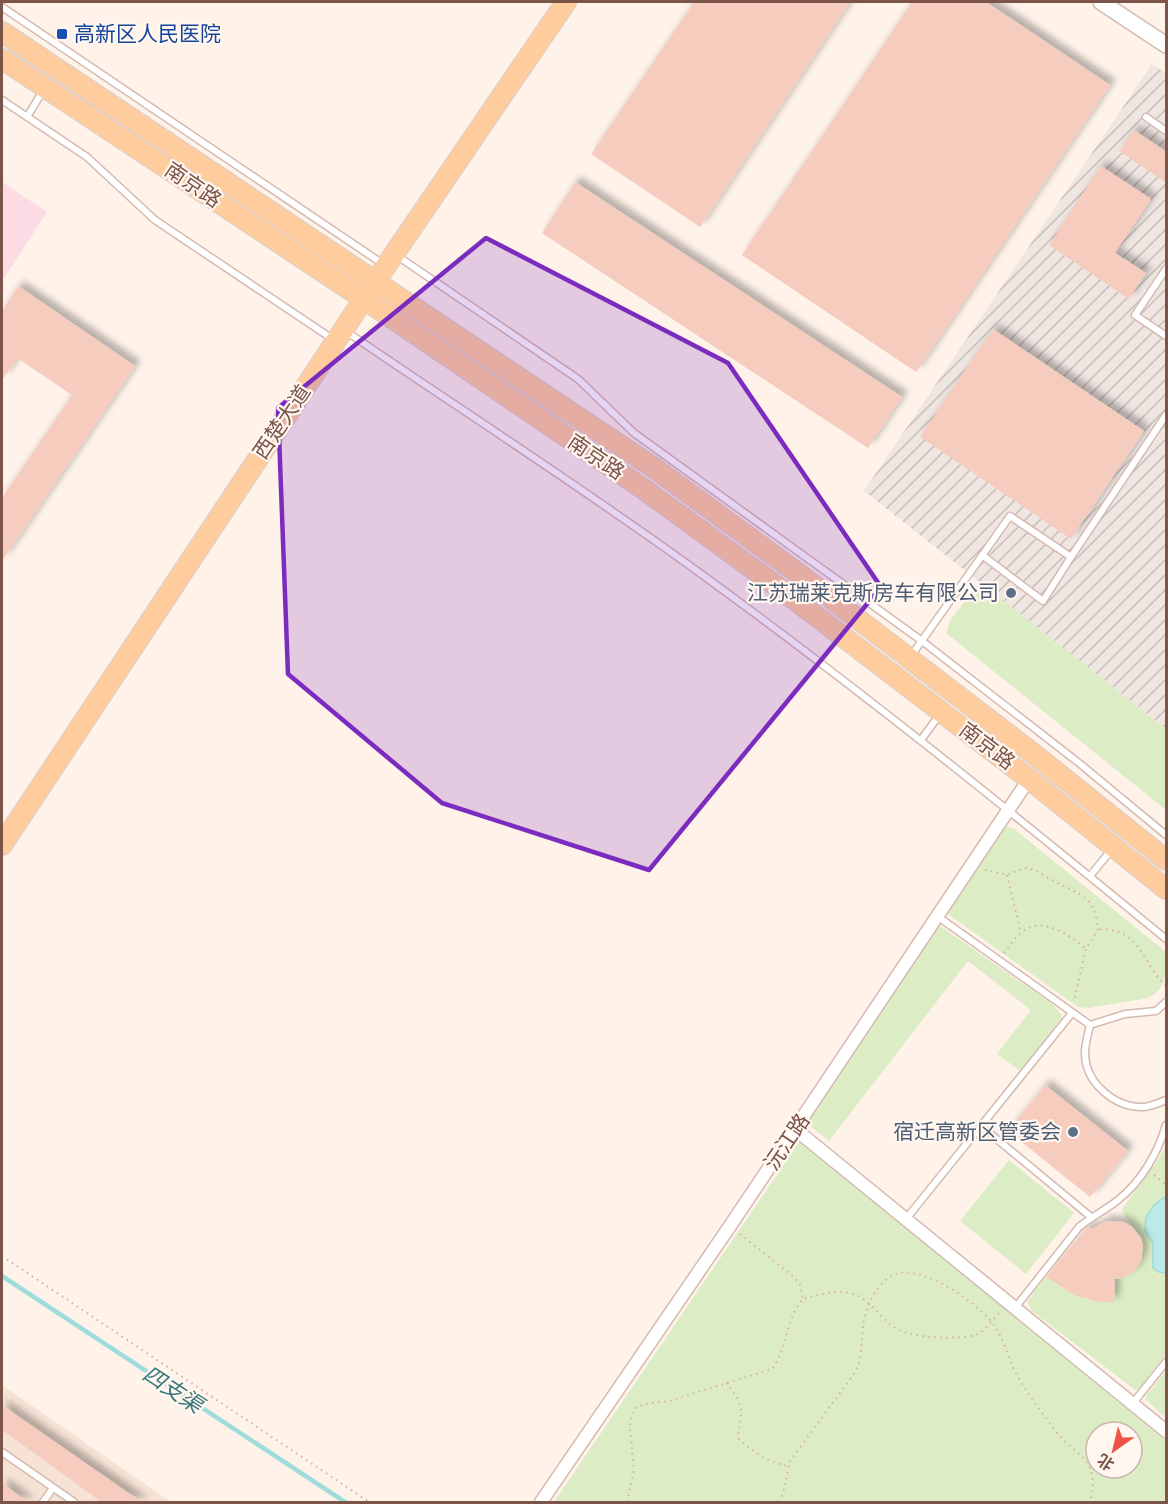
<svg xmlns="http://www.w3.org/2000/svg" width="1168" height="1504" font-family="'Noto Sans','Noto Sans SC',sans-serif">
<defs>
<pattern id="industrial-furrows" width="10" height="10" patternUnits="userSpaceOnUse" patternTransform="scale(1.5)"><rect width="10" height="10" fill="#efe6e2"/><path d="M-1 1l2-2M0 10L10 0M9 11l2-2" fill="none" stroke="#c7bdb9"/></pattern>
<filter id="shadow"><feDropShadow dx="5.5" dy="-5.5" stdDeviation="3" flood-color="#0004"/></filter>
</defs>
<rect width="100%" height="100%" fill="#fef2e9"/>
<path fill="#f6e3d6" d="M2,1385l169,117h-169z"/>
<path fill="url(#industrial-furrows)" d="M1152,64l14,9v656l-302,-238z"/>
<path fill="#fcdbe4" d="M2,182l45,30 -45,69z"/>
<path fill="#dcedc5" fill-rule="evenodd" d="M980,582l186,147v81l-220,-177 5,-14z
M1003,826l10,2 153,124c0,19 2,36 -18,46l-60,10 -10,-1 -133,-95z
M937,924l114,79 10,11v5l-41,52 -23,-17 34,-44 -63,-49 -139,180 -25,-20z
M800,1141l366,299v62h-612zM1096,1432h36v36h-36z
M1166,1145v210l-28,35h-3l-103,-79 -5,-9 19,-26c21,17 41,27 68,26l1,-23c20,-3 35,-21 25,-42 -5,-10 -15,-17 -18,-28l37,-51z
M1009,1160l65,53 -48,61 -66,-53z
M1166,1371v42l-2,3 -19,-17 2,-5z"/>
<path fill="#bbeae9" stroke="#a0dcdc" stroke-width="1.5" d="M1166,1196v77l-7,-1 -6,-4v-25l-8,-12 1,-14 8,-12z"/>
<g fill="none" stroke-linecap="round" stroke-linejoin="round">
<path stroke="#a0dcdc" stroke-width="4.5" d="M2,1276l343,226"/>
</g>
<path fill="#f5ccbe" filter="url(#shadow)" d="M694,2h156l-150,225 -109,-73z
M912,2h74l124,83 -194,287 -174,-117z
M1134,130l33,22v31l-48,-32z
M1101,166l50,33 -36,54 31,20 -17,26 -80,-54z
M575,182l327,215 -34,51 -326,-215z
M18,286l117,80 -133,195v-63l70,-103 -55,-37 -15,22v-69z
M993,329l151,102 -73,108 -151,-102z
M1045,1085l83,66 -38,46 -82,-66z
M1107,1221l17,1 8,5 9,11 2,8 -2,14 -6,10 -12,8 -8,1 -1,23h-14l-24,-6 -30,-19 42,-51 3,3z
M2,1405l79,55 62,43h-40l-101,-73z
M2,1483l27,20h-27z"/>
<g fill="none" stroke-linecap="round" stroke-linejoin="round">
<g stroke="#d4bab0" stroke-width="9">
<path id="service" d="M2,7l381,257
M2,100l85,57 68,63 179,120
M27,117l17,-28
M1146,117l20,14
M396,255l182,124 56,54 288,208 157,122 87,72
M1166,269l-31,46 31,21
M347,332c113,77 228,151 339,231 165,119 323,247 480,376
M982,555l61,46 28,-44
M911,656l99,-140 61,41 95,-142
M921,740l19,-26
M1090,876l22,-27
M937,916l153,109
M1090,1025c-2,9 -5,19 -5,28 0,30 30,55 59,54 8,-1 15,-4 22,-7
M1090,1025l35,-11 31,-3 10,-9
M981,1126l110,91
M906,1219l166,-206
M1015,1308l64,-81c13,-11 27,-17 39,-27 23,-18 40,-47 48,-75
M1133,1403l33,-41
M2,1452l72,50
M43,1502l10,-14"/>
</g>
<g stroke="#d4bab0" stroke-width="15">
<path id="minor" d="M795,1129l371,302
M541,1502l189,-276 299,-447"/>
</g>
<g stroke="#d4bab0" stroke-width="18">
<path id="tertiary" d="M1101,2l65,43"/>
</g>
<g stroke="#dacfcc" stroke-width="22">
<path id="primary" d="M2,32l655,438 146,107 232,178 131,105
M2,59l362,240 281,191 141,103 243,186 137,110
M2,845l373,-563 191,-280"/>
</g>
<path stroke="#dbaea0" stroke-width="2" stroke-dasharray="1.5 4.5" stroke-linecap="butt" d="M985,870l22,5 17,-7 7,1c8,2 14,8 21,11 27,15 43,14 46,49l-12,20 -12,52
M1007,875l14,58
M1100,929c42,0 42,35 66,57
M1004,953c6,-7 12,-17 19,-22 20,-15 48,5 63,18
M1154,1175l12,10
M740,1234l54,43 6,8 3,14
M2,1256l367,246
M726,1383c7,8 16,20 15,31 0,8 -3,15 -3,24 15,14 30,25 51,28
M627,1502l7,-32 -4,-42 1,-11 3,-8 10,-5 25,-3 103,-32c18,-25 11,-46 31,-70 15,-4 35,-10 50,-5 19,6 27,25 44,35 15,9 61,11 78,6 9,-3 18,-15 24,-22
M779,1502l4,-8 7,-33 64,-87c9,-16 7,-30 9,-48 2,-19 14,-45 33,-52 27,-10 86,31 100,54 10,17 14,37 25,54 11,18 24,35 37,52 9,12 25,19 31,33 6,10 4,25 1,35"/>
<use href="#service" stroke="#fff" stroke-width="6"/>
<use href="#minor" stroke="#fff" stroke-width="12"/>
<use href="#tertiary" stroke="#fff" stroke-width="15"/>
<use href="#primary" stroke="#ffcc9e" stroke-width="20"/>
</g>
<path fill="#7b2cbf" fill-opacity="0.2" stroke="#7b2cbf" stroke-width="4.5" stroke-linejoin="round" d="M486,238l242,125 153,224 -232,283 -207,-67 -154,-129 -10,-266z"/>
<rect fill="#1a4fb4" stroke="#fff7f0" stroke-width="2" x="56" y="28" width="12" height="12" rx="3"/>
<g fill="#5c6f8a" stroke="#fff7f0" stroke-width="2">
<circle cx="1011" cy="593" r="6"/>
<circle cx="1073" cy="1132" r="6"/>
</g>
<g text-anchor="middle" stroke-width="4.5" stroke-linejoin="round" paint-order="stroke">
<g font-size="21" fill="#164399" stroke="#fff7f0" text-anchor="start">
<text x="74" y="41">高新区人民医院</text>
</g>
<g font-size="21" fill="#7b544a" stroke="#fff7f0">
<text transform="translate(193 185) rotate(34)" y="7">南京路</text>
<text transform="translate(282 422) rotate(-56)" y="7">西楚大道</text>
<text transform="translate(596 457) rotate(34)" y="7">南京路</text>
<text transform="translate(987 746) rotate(37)" y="7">南京路</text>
<text transform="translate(787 1142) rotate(-56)" y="7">沅江路</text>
</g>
<g font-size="21" fill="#4e5e75" stroke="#fff7f0" text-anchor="end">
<text x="999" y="600">江苏瑞莱克斯房车有限公司</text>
<text x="1061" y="1139">宿迁高新区管委会</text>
</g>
<g font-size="22" font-style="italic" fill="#397979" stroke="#fff7f0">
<text transform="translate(173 1389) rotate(33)" y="8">四支渠</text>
</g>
</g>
<rect width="1168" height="1504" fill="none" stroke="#7b544a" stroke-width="6"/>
<g transform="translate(1114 1450) rotate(214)"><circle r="28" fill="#fff7f0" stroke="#cab6ae" stroke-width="1.5"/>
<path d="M0-4.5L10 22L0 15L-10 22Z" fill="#ef5247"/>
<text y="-9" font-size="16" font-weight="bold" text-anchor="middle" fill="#7b544a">北</text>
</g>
</svg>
